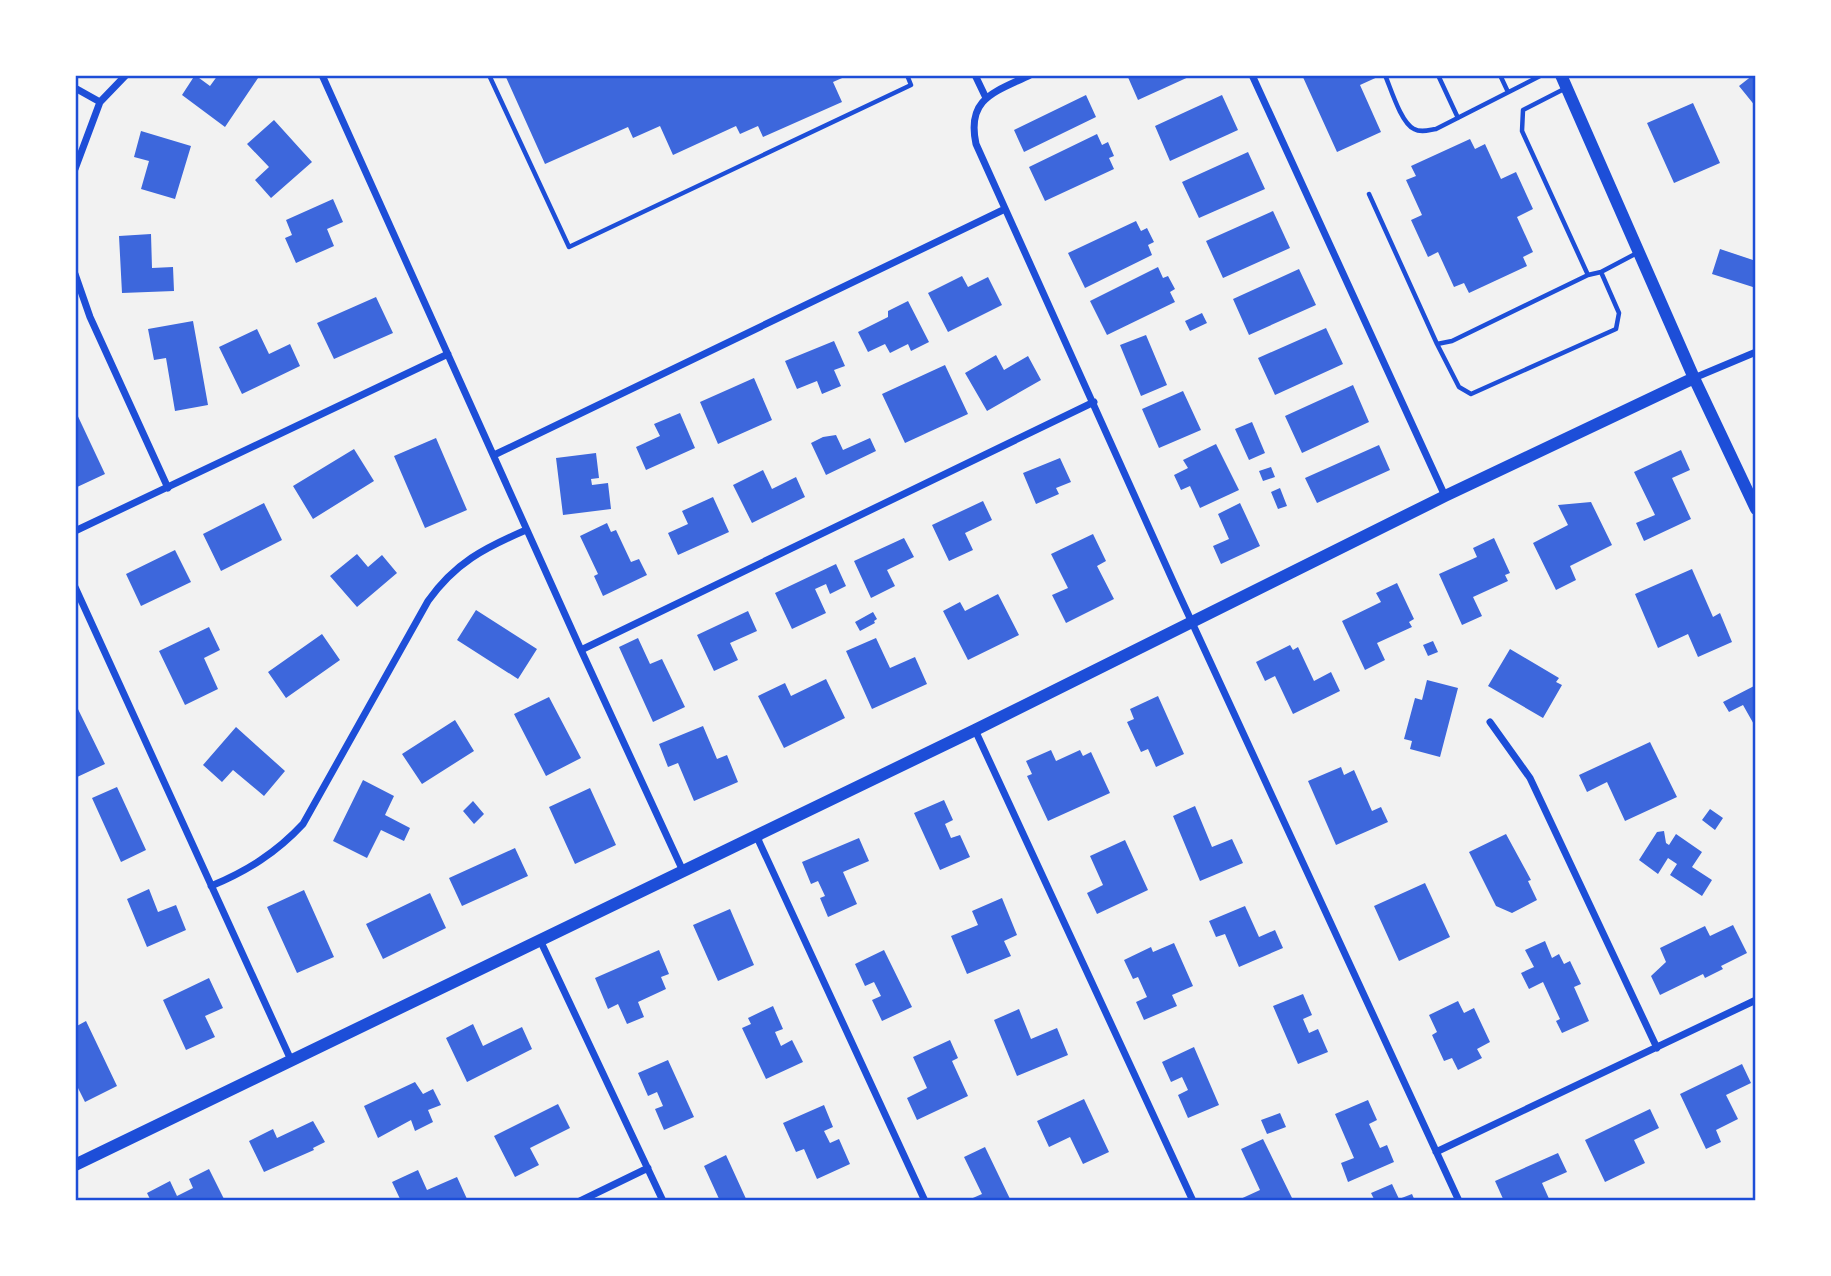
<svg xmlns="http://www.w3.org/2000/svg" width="1831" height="1276" font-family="'PT Sans Narrow',sans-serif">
<rect width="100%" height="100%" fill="#f2f2f2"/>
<path fill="#3d67dc" d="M195,75l15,11 8,-11h42l-35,52 -43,-32z
M505,75h344l-16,7 9,20 -79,35 -5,-11 -18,8 -4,-8 -63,29 -13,-29 -27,12 -5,-11 -83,37z
M1127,75h66l-55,25z
M1302,75h80l-22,10 21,47 -44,20z
M1753,75h3v32l-17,-21z
M1086,95l10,22 -72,35 -10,-22z
M1222,95l16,35 -68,31 -15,-35z
M1693,103l27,60 -46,20 -27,-60z
M274,120l38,42 -41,36 -16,-18 14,-13 -22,-23z
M141,131l50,15 -16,53 -34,-10 8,-28 -15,-4z
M1097,134l5,11 6,-3 6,14 -5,2 5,11 -69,32 -16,-34z
M1470,139l5,10 10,-5 16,35 15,-7 17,37 -16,8 16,35 -10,5 4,9 -58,27 -5,-10 -10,4 -16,-35 -10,5 -17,-37 11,-5 -16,-35 10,-4 -5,-10z
M1248,152l17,37 -66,29 -17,-36z
M333,199l10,23 -16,7 7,17 -38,17 -11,-25 7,-3 -6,-15z
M1273,211l17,37 -67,30 -17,-37z
M1136,221l5,10 6,-3 7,14 -6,3 4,10 -67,33 -17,-35z
M151,234l1,34 21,-1 1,24 -52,2 -3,-57z
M1720,249l36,12v27l-44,-14z
M1158,267l5,11 5,-2 7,13 -5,3 5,10 -68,33 -17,-34z
M1299,269l17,36 -67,30 -16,-36z
M962,276l6,11 20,-10 14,28 -54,27 -20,-39z
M376,297l17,36 -59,26 -17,-36z
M908,301l21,41 -18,9 -3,-7 -18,9 -5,-9 -17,8 -10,-20 30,-15v-6z
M1202,313l5,10 -17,8 -5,-10z
M193,321l15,84 -33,6 -9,-53 -12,2 -6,-31z
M1326,328l17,36 -68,31 -17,-37z
M257,329l12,25 21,-10 10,22 -58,28 -23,-47z
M1146,335l21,50 -26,11 -21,-51z
M834,341l11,25 -11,4 7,16 -19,8 -5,-13 -20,8 -12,-28z
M996,355l8,15 24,-14 13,24 -54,31 -22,-38z
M945,365l23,49 -63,29 -23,-49z
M754,378l18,42 -54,24 -18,-42z
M1353,385l16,37 -67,31 -17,-37z
M1183,391l18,39 -42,18 -17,-39z
M75,410l30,64 -30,14z
M680,413l15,35 -49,22 -10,-23 24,-11 -6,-12z
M1252,422l13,31 -16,7 -14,-31z
M836,435l7,15 27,-12 6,13 -50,24 -15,-32 12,-6z
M436,438l31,72 -42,18 -31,-72z
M1216,444l23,46 -39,18 -10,-22 -9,4 -7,-15 14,-7 -5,-8z
M1379,445l11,25 -73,33 -12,-25z
M354,449l20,32 -61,38 -20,-33z
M1681,450l9,20 -18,8 19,41 -47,22 -8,-18 19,-8 -21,-43z
M596,453l3,25 -8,1 1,6 16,-2 3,26 -48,6 -7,-57z
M1060,458l11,24 -15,6 3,6 -23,10 -13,-31z
M1271,467l4,10 -12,4 -4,-10z
M763,470l9,19 24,-12 9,20 -53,26 -19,-38z
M1280,488l7,18 -9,3 -7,-17z
M713,497l16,35 -51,23 -10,-22 20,-9 -6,-13z
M983,501l9,19 -27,13 8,17 -24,11 -17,-36z
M1591,502l21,43 -42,21 6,14 -20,10 -23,-47 35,-18 -10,-20z
M264,503l18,37 -61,31 -18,-37z
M1240,503l20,43 -39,18 -8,-18 16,-7 -11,-25z
M607,523l4,9 5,-2 15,32 8,-3 8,16 -44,21 -9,-20 4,-2 -18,-38z
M1093,534l13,27 -9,5 17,33 -48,24 -14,-28 16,-7 -17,-34z
M904,538l10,19 -27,13 8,16 -24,12 -17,-37z
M1494,538l16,35 -5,2 3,6 -35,16 9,19 -20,9 -23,-51 38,-17 -4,-9z
M175,550l16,32 -50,24 -15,-32z
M357,554l11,13 14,-12 15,18 -40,34 -27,-31z
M836,564l10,22 -16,8 -4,-10 -11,5 11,24 -34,16 -17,-36z
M1692,569l21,48 7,-4 12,29 -34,15 -10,-23 -30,14 -23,-54z
M1397,583l17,36 -5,3 3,5 -35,16 8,17 -20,10 -23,-49 39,-19 -5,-9z
M998,594l21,41 -51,25 -25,-49 17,-9 5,9z
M476,610l61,39 -19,30 -61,-39z
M748,611l9,20 -27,12 8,17 -24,11 -17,-36z
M873,612l4,7 -3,2 1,2 -15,8 -5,-9z
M209,627l11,23 -16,8 14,31 -33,16 -26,-54z
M322,634l18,26 -54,38 -18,-26z
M638,638l12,26 12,-5 23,48 -32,15 -34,-75z
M876,638l14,30 25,-11 12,27 -55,25 -26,-58z
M1433,641l5,11 -10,4 -5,-11z
M1290,645l3,5 5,-3 16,34 17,-9 9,19 -47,23 -18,-38 -10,5 -9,-19z
M1510,649l49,29 -3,4 6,3 -19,33 -55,-32z
M826,679l19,39 -61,30 -26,-52 27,-13 6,13z
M1427,680l31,8 -18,69 -30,-8 2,-8 -8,-2 11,-41 7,2z
M1756,685v43l-13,-23 -14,7 -6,-10z
M1158,696l26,58 -28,13 -8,-18 -7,3 -14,-30 7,-3 -4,-10z
M549,697l32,61 -35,18 -32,-62z
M75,703l30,61 -30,14z
M455,720l19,31 -52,33 -20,-30z
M703,726l14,33 10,-4 11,27 -44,19 -16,-38 -10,4 -9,-23z
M236,727l49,44 -21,25 -31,-26 -11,12 -19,-17z
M1650,742l27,55 -52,24 -18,-39 -20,10 -8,-17z
M1051,750l5,11 24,-11 3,6 8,-4 19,41 -62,28 -21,-45 5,-2 -6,-13z
M1341,767l3,8 10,-5 18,41 9,-4 7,15 -52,23 -28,-64z
M363,780l31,16 -9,19 25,13 -6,13 -23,-11 -14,28 -34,-17z
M117,787l29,63 -25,12 -29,-64z
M590,788l26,57 -41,19 -26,-57z
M944,800l9,20 -8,4 6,14 9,-3 10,22 -30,13 -26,-57z
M473,801l11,13 -10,10 -11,-13z
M1195,806l17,41 20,-8 11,24 -43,18 -27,-65z
M1710,809l13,9 -8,12 -13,-10z
M1664,831l2,12 3,2 7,-11 26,18 -10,15 20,13 -10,16 -32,-21 7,-11 -9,-6 -10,16 -19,-14 18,-28z
M1506,834l25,46 -3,1 9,19 -25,13 -16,-7 -27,-54z
M859,838l10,23 -26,11 14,32 -29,13 -8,-19 5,-2 -7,-15 -7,3 -9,-22z
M1125,840l23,50 -51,24 -10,-21 16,-8 -13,-29z
M515,848l13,28 -66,30 -13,-28z
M1425,883l25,54 -51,24 -25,-55z
M149,889l9,23 18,-7 10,25 -39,17 -20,-48z
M304,890l30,67 -37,16 -30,-66z
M430,893l16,35 -63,31 -17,-35z
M1002,898l15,37 -13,6 7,15 -44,18 -16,-38 27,-11 -6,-14z
M1245,906l14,31 16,-7 8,18 -44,19 -14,-33 -9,3 -7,-16z
M730,909l24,56 -36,16 -25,-56z
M1733,925l14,28 -26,13 2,3 -18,9 -2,-4 -43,21 -9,-19 15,-14 -6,-14 45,-22 5,10z
M1545,941l7,17 7,-4 5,10 6,-3 11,23 -7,3 15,34 -27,12 -6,-12 4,-2 -17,-37 -14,7 -8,-16 13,-6 -9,-17z
M1174,943l19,43 -21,9 5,11 -33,14 -8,-18 11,-5 -9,-20 -5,2 -9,-19 27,-13 2,5z
M659,950l10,24 -8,3 5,12 -28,13 6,15 -17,7 -9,-20 -10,5 -13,-31z
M884,950l28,57 -30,14 -10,-21 9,-4 -7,-14 -9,4 -10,-22z
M209,978l14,30 -18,8 10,21 -29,13 -23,-50z
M1303,994l9,21 -9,4 6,14 9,-4 10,23 -30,12 -25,-58z
M1458,1001l6,12 10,-5 16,34 -13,7 5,9 -24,12 -6,-12 -8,3 -12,-26 5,-3 -8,-17z
M773,1006l10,23 -8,3 6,14 11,-6 11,22 -37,17 -24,-51 9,-4 -3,-6z
M1019,1009l12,30 26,-11 11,27 -51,21 -23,-56z
M86,1021l31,65 -32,16 -10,-20v-55z
M473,1024l10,22 39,-19 10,22 -65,33 -21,-44z
M950,1040l8,18 -6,3 16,35 -51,24 -10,-22 20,-10 -14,-31z
M1194,1047l25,58 -31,13 -10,-23 10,-5 -6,-13 -11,5 -9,-20z
M668,1060l26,57 -30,13 -9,-21 8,-3 -6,-14 -9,4 -10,-23z
M1742,1064l9,19 -25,12 12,24 -22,11 5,12 -15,7 -26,-55z
M415,1082l8,12 10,-5 8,16 -13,5 5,12 -18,9 -4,-11 -33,18 -14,-32z
M1084,1099l25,53 -26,12 -13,-27 -21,10 -12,-26z
M1368,1100l9,20 -8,4 11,24 7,-3 7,17 -46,20 -7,-19 13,-5 -19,-44z
M558,1104l12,24 -40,20 9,17 -24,12 -21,-41z
M824,1105l9,22 -9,4 6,12 9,-4 11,25 -33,15 -13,-30 -8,3 -13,-29z
M1650,1109l9,19 -25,12 11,23 -40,19 -20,-42z
M1280,1113l6,14 -19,7 -6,-14z
M313,1121l12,21 -12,6 1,2 -50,22 -15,-31 24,-12 4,9z
M1263,1139l29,59v3h-56l24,-11 -19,-41z
M985,1147l26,54h-45l16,-7 -18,-37z
M1558,1153l9,19 -25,11 8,18h-46l-9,-20z
M726,1155l21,46h-27l-16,-35z
M209,1169l16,32h-74l-4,-8 23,-12 7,15 16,-8 -4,-9z
M418,1170l9,20 30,-13 10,22 -66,2 -9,-19z
M1392,1184l7,15 13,-5 3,7h-40l-4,-8z"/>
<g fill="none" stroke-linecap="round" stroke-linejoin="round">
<path stroke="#1d4ed8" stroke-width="4.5" d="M489,75l80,172 342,-162 -4,-10
M1385,75c6,14 16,48 29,54 7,4 15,1 22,0l106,-54
M1438,75l20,43
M1500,75l8,17
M1566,88l-43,22 -1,21 66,144 13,-3 36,-19
M1369,194l68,150 15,-3 136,-66
M1437,344l22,43 12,7 145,-65 3,-16 -18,-41"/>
<path stroke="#1d4ed8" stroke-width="7" d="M322,75l259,575 102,221
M975,75l11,23
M1030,75c-35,17 -64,23 -54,69l201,446 282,611
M1252,75l193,421
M75,88l25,14
M75,169l25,-67 26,-27
M75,274l15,43 78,171
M1694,378l62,-26
M494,455l511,-246
M75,531l373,-177
M75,587l216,473
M581,650l513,-248
M1490,722l40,56 127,270
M975,730l218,471
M756,835l169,366
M211,886c36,-15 65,-33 92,-62l125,-223c27,-38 56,-53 98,-71
M540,940l123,261
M1436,1152l320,-152
M580,1201l68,-33"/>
<path stroke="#1d4ed8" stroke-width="12" d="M1561,75l133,303 62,131
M75,1165l900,-435 470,-234 249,-118"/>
</g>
<rect width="1831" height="1276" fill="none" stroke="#ffffff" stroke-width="154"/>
<rect x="77" y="77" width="1677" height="1122" fill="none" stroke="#1d4ed8" stroke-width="2.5"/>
</svg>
